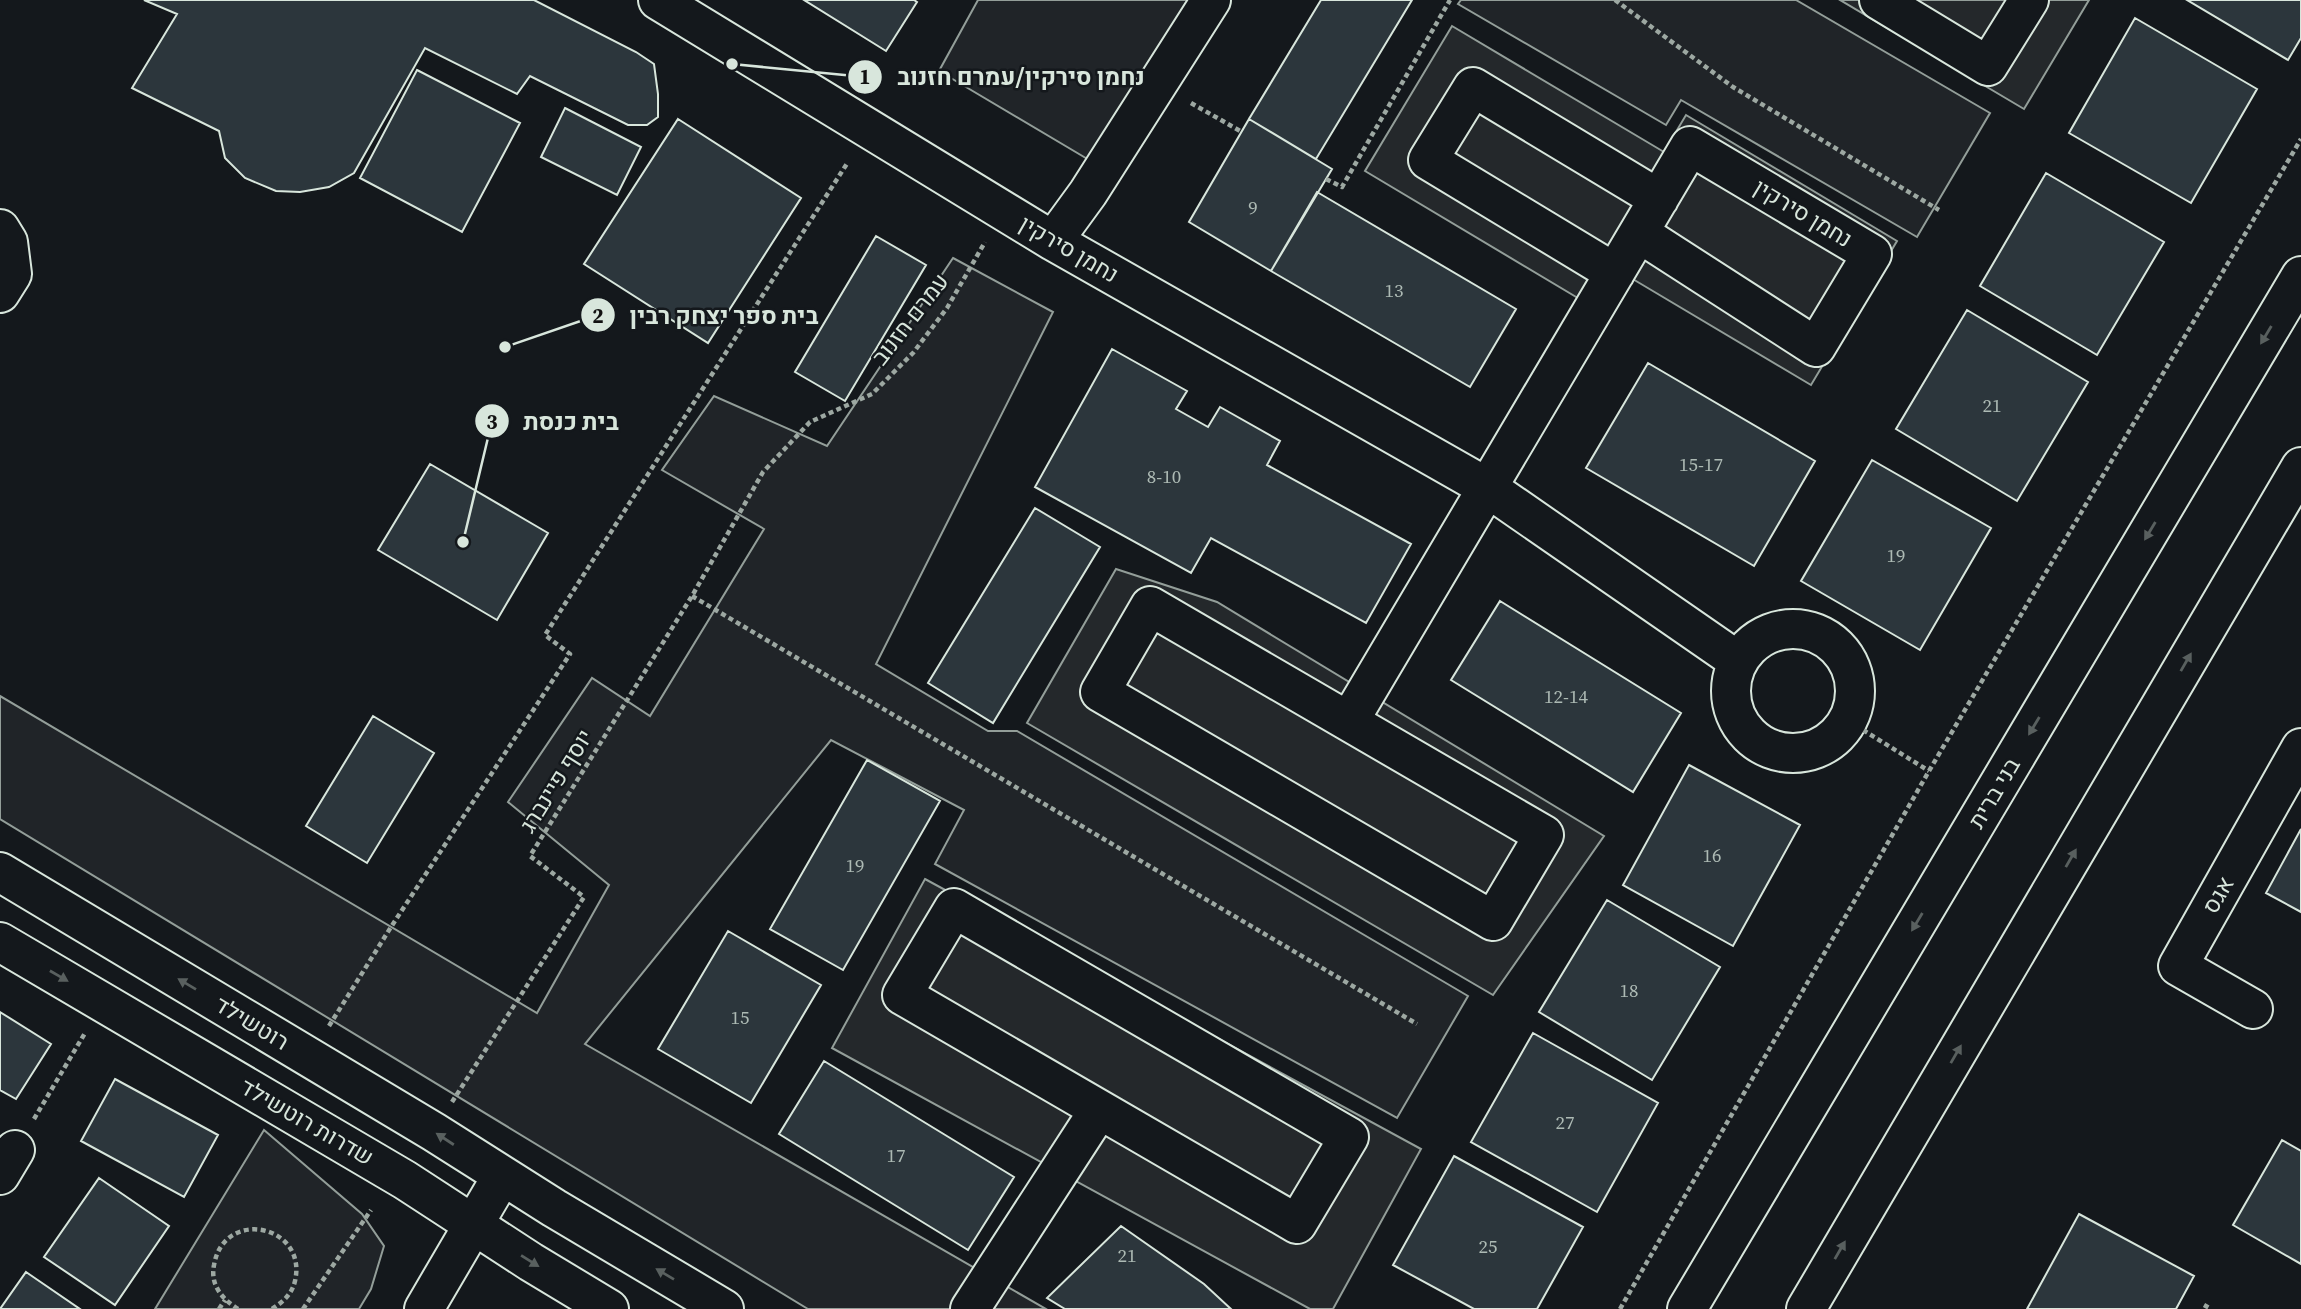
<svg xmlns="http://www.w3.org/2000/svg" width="2301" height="1309" font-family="'Source Serif 4',Heebo,serif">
<rect width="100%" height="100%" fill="#14181c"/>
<path fill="#202428" stroke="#939e99" stroke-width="2" d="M978,0h228l-100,170 -167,-99z
M1461,0h335l194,113 -73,124 -236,-137 -15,25 -208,-121z
M953,258l100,54 -177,352 112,67h29l451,265 -71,122 -462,-254 29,-54 -133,-70 -246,304 461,265h-238l-808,-490v-123l537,317 72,-128 -101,-83 84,-124 58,38 114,-187 -102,-59 52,-74 113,50z
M264,1130l98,84 22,32 -13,43 -12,20h-204z"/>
<path fill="#24282b" stroke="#939e99" stroke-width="2" d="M1840,0h249l-65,109z
M1452,26l212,126 22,-37 211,126 -86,144 -180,-107 -23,38 -243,-145z
M1116,569l101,33 387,234 -111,159 -466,-272z
M925,879l496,270 -88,160h-23l-478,-261z"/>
<path fill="#2c363c" stroke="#d8e6dc" stroke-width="2" d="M144,0h390l102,52 18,12 4,30v23l-11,8h-19l-98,-49 -13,18 -92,-46 -71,125 -25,14 -29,5 -24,-1 -31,-13 -20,-20 -6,-27 -87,-43 45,-74z
M804,0h110l3,2 -31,49z
M1321,0h91l-96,159 -67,-40z
M2187,0h114v38l-13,22z
M2135,18l122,71 -66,114 -122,-70z
M417,70l103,53 -58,109 -102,-54z
M565,108l76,39 -24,48 -76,-38z
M678,119l123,79 -93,145 -124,-79z
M1249,119l83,50 -61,102 -82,-49z
M2046,173l118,69 -67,113 -117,-69z
M1317,192l199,117 -46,78 -199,-116z
M876,236l50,29 -81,136 -50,-29z
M1967,310l121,72 -71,119 -121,-72z
M1112,349l75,42 -11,18 32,18 12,-20 60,34 -13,24 144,79 -45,79 -155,-85 -20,35 -156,-86z
M1648,363l167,98 -61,105 -168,-98z
M1872,460l119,68 -71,122 -119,-69z
M430,464l118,69 -51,87 -119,-70z
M1035,508l65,39 -107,176 -65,-40z
M1500,601l181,112 -48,79 -182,-112z
M373,716l61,37 -67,110 -61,-37z
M867,760l73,41 -97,169 -73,-41z
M1689,765l111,60 -67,121 -110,-61z
M2301,829v83l-35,-19z
M1607,900l113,67 -68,113 -113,-68z
M728,931l93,54 -70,118 -93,-54z
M0,1012l51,32 -35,55 -16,-9z
M1533,1033l125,70 -61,109 -126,-70z
M824,1061l190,116 -46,73 -189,-116z
M115,1079l103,56 -34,62 -103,-56z
M2282,1140l19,11v113l-68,-39z
M1454,1156l129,71 -46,82h-63l-81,-44z
M99,1178l70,48 -54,79 -71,-48z
M2079,1214l115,62 -18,33h-149z
M1121,1226l83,58 27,25h-166l-18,-11z
M26,1272l54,37h-80z"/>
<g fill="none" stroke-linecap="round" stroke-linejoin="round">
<g stroke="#d8e6dc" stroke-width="42">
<path id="minor" d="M658,0l395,241 435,247 250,173
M1879,0l109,66 41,-66
M0,229l8,13 4,32 -12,19
M1053,241l35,-48 123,-193
M1615,273l-187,-113 45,-73 186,112
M1150,606l394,229 -51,86 -393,-229z
M1731 691a62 62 0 1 1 124 0a62 62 0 1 1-124 0Z
M1349,721l341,-575 182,108 -56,93 -177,-114
M0,872l434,260 120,76 170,101
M954,908l395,229 -52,87 -395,-229z
M0,942l405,238 126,82 78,47
M2253,1009l-75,-43 123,-218
M0,1175l15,-25
M424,1309l78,-133
M970,1309l129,-199"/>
</g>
<g stroke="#d8e6dc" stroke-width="42">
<path id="major" d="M1687,1309l614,-1033
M1806,1309l495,-842"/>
</g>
<path stroke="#9da8a2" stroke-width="4.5" stroke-dasharray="5 3.5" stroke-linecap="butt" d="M1615,0l118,87 206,123
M1191,103l51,29
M1326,179l16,8 108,-187
M692,596l725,428
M1863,730l66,41
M329,1026l62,-99 179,-273 -25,-19 303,-473
M452,1102l132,-205 -54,-41 162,-260 71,-124 47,-50 62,-28 41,-41 34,-45 38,-66
M34,1119l51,-86
M2204,1305l7,4
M219,1309l6,-9
M238,1309c-16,-10 -28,-24 -24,-44 10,-58 94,-40 81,16 -3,13 -12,21 -23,28
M303,1309l68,-99
M1620,1309l309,-538 372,-632"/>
<use href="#minor" stroke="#14181c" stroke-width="38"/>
<use href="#major" stroke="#14181c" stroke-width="38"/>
</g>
<defs><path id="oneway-solid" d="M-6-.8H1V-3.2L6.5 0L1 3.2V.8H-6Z" transform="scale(1.75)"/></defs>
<g fill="#59605f">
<use href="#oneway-solid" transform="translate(2266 335) rotate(121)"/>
<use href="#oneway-solid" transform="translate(2150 531) rotate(121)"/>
<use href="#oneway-solid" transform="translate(2186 662) rotate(-60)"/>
<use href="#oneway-solid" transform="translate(2034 726) rotate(121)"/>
<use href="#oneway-solid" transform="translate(2071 858) rotate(-60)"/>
<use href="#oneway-solid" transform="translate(1917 922) rotate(121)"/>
<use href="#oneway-solid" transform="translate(59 976) rotate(30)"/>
<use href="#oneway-solid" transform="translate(187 984) rotate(-149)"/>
<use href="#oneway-solid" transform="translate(1956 1054) rotate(-60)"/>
<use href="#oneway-solid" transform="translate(445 1139) rotate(-147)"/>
<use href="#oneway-solid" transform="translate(1840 1250) rotate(-60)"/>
<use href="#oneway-solid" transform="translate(530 1261) rotate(32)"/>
<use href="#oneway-solid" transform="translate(665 1274) rotate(-149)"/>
</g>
<g text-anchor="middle" stroke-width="5" stroke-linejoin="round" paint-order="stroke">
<g font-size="19" fill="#adbab4">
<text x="1253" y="214">9</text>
<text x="1394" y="297">13</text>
<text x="1992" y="412">21</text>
<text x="1701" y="471">15-17</text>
<text x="1164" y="483">8-10</text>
<text x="1896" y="562">19</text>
<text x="1566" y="703">12-14</text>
<text x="1712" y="862">16</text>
<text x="855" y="872">19</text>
<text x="1629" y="997">18</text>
<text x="740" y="1024">15</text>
<text x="1565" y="1129">27</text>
<text x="896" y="1162">17</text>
<text x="1488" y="1253">25</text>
<text x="1127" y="1262">21</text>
</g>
<g font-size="23" fill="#d8e6dc" stroke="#14181c">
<text transform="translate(1803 213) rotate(31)" y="8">נחמן סירקין</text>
<text transform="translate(1069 249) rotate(30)" y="8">נחמן סירקין</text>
<text transform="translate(910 319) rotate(-52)" y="8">עמרם חזנוב</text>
<text transform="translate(556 781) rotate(-58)" y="8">יוסף פיינברג</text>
<text transform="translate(1994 793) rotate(-59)" y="8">בני ברית</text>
<text transform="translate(2218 895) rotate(-60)" y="8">אגס</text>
<text transform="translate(252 1023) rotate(31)" y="8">רוטשילד</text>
<text transform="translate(307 1122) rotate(30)" y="8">שדרות רוטשילד</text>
</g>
</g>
<path fill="none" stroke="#d8e6dc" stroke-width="2.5" d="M732 64L865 77M505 347L598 315M463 542L492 421"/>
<g fill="#d8e6dc" stroke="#14181c" stroke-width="2.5">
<circle cx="732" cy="64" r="7"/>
<circle cx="505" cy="347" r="7"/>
<circle cx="463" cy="542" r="7"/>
<circle cx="865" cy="77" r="18"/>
<circle cx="598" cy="315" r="18"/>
<circle cx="492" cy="421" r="18"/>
</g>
<g font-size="21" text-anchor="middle" font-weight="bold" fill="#111">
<text x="865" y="84">1</text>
<text x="598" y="323">2</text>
<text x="492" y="429">3</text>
</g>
<g font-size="24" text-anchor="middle" font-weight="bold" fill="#d8e6dc" stroke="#14181c" stroke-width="5" stroke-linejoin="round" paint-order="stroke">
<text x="1021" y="85">נחמן סירקין/עמרם חזנוב</text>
<text x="724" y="324">בית ספר יצחק רבין</text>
<text x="571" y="430">בית כנסת</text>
</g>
</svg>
